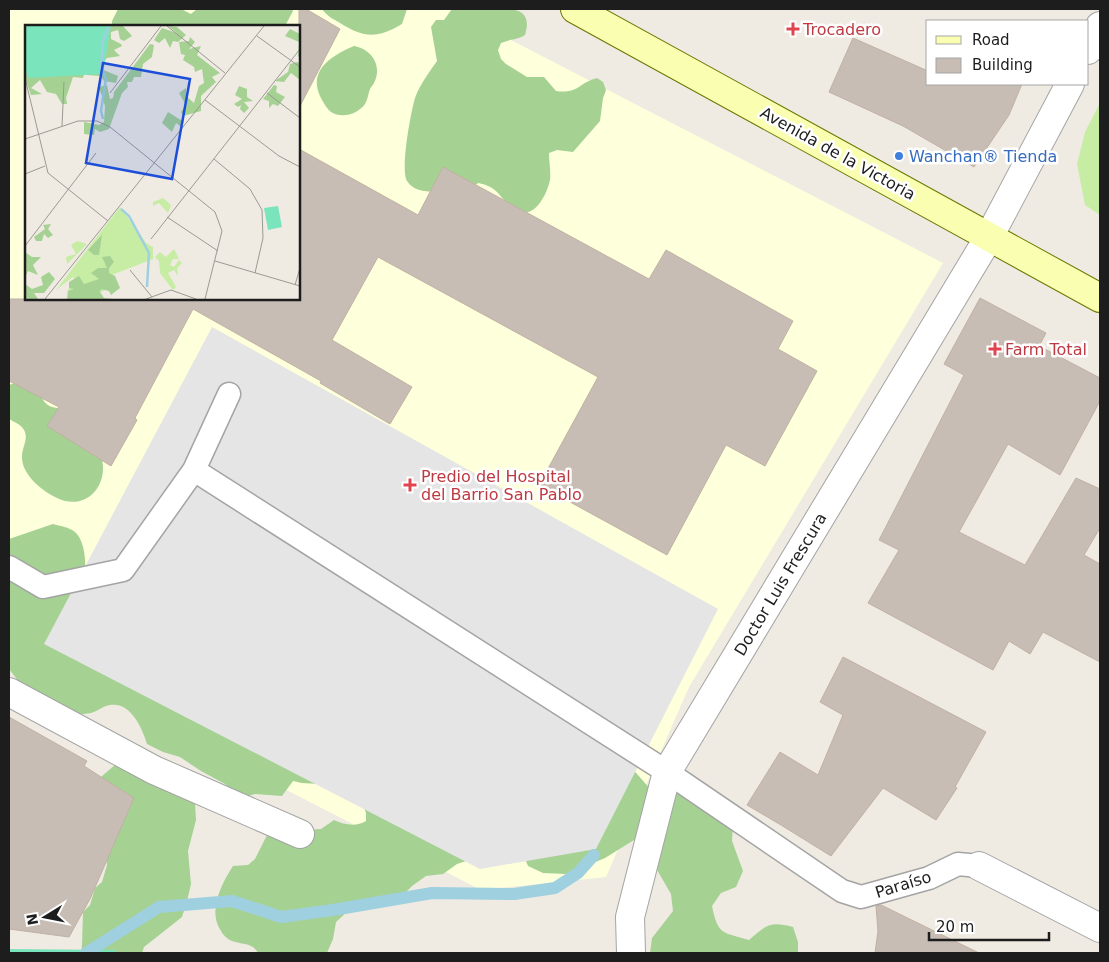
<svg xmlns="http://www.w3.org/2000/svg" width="1109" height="962" font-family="'DejaVu Sans',sans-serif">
<rect width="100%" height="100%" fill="#efebe2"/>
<path fill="#feffdb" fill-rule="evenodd" d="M9,9h442l492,254 -254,424 -83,190 -125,13 -472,-243zM26,26h273v273h-273z"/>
<path fill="#c7eda4" d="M1100,103v112l-15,-10 -8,-41 8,-32z"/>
<path fill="#a5d193" d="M118,9h63l10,5 6,-5h95l1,2 -8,15h-173v-5z
M322,9h85l-5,15c-25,15 -38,14 -62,-1 -7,-4 -13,-7 -18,-14z
M452,9c15,0 59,-5 70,4 7,6 5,15 3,22 -8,5 -15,4 -24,8l-3,7 3,9 5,5 21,13h17l12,14c23,3 22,-8 41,-13l6,4 3,8 -3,8 -3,23 -27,31 -16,-2 -8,3c0,9 2,19 1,27 -3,14 -15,39 -32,31 -18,-8 -16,-24 -40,-28 -9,9 -23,7 -36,8 -12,1 -27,2 -35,-10 -7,-11 4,-70 8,-83 4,-12 15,-27 22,-37l-6,-34 5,-7h8z
M354,46c17,3 29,19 20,37 -1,2 -3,4 -4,6 -2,5 -2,10 -5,15 -7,10 -23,15 -34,8 -4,-3 -6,-7 -9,-12 -16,-28 8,-44 32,-54z
M18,382c6,4 14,7 20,11 4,3 5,9 10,12 5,4 12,2 18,6 3,2 32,36 35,40 2,4 1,11 2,15 1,26 -21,44 -46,32 -15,-7 -36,-24 -35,-42 0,-9 7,-17 2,-26 -3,-6 -10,-8 -15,-11v-34z
M53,524c7,2 16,3 22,8 10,9 11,30 10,42l537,183 30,34 -13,43 -5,6 -29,18 -39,16 -23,-1 -15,-7 -6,-15 -50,8 -15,5 -14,10 -17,2 -14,10 -13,13 -17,2h-18l-15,9 -13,12 -3,17 -6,14h-69c-6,-11 -16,-8 -26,-12 -5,-2 -9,-6 -11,-10 -14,-20 1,-48 12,-65l15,-1 7,-6 11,-22 10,-13 30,6 15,-1 13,-9c11,5 22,7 32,1v-8l-3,-8 -27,-20 -34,-2 -9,-2 -11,15 -27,-2 -7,2 -16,-5 -7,-7 -24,-13 -21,-14 -17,-5 -16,-8c-5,-17 -18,-46 -41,-38 -10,4 -11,8 -25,8l-55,-23 -17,-22v-130z
M115,765l33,6 42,19 5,14 1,16 -8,31 3,33 -4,17 -5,16 -38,30 -2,6h-61l1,-8 1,-33 7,-7 5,-17 7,-6 5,-17 -9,-67 4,-22z
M675,782l58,43 -1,16 11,30 -7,16 -15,6 -9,13c6,30 11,26 37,34 17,-15 21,-19 44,-13l5,15v11h-148l2,-15 21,-27 -2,-17 -18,-31z"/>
<path fill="#7ae4bc" d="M9,949l106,1 1,3h-107z"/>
<path fill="#e5e5e5" d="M212,327l506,282 -122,240 -116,20 -436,-225z"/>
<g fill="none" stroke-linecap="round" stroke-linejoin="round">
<path stroke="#9fd0e0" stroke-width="12" d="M86,953l73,-46 73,-6 49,16 52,-7 99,-17 82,1 41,-6 23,-15 16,-18"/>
</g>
<path fill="#c7bdb5" stroke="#c1b1a3" d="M299,9h7l34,20 -41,79z
M853,38l75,33v13h94l-13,31 -35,52 -71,-41 -74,-34z
M299,149l119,66 25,-48 206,112 17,-29 127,71 -15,28 39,22 -52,95 -39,-21 -59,110 -128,-70 59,-108 -220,-120 -46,83 80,47 -22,37 -70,-41 1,-2 -128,-72 -58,109 2,2 -26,46 -64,-40 12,-19 -50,-26v-82h290z
M980,298l66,35 -7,13 61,32v23l-40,74 -52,-31 -49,88 66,33 51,-87 24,11v39l-16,27 16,9v98l-57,-30 -13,22 -21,-13 -16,29 -125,-67 31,-53 -20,-10 85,-165 -20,-11z
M843,657l143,75 -31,55 2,1 -21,32 -53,-32 -52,68 -50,-31 -34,-20 33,-53 38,23 25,-60 -23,-13z
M9,717l78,44 -3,5 50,32 -44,101 -21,38 -60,-8z
M881,905l98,48h-104l3,-22 -2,-25z"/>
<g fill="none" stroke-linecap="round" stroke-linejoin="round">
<g stroke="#a4a4a4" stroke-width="25">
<path id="lane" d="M194,470l473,302 175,119 19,6 68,-19 29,-14 21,2
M9,567l34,20 80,-17 71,-100 35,-76"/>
</g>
<g stroke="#a4a4a4" stroke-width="30">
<path id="street" d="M1088,50l12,-24
M9,692l145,78 146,64
M979,866l121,62
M631,953l-1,-36 37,-145 322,-535 81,-153"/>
</g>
<g stroke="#697800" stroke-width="30">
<path id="secondary" d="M575,9l525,289"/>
</g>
<use href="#lane" stroke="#fff" stroke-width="22"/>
<use href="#street" stroke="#fff" stroke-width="28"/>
<use href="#secondary" stroke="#f9feb1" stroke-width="28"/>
</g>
<g fill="#e0444e" stroke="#fff" stroke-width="2">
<path d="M790.5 21.5h5v5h5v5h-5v5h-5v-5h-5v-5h5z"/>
<path d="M992.5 341.5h5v5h5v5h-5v5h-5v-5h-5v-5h5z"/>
<path d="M407.5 477.5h5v5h5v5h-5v5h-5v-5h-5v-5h5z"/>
</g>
<circle fill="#3f7fe0" stroke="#fff" stroke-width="2" cx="899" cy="156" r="5"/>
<g text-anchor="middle" stroke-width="5" stroke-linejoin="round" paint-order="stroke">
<g font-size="16" fill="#be3a42" stroke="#fff" text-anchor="start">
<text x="803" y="35">Trocadero</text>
<text x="1005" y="355">Farm Total</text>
<text x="421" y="482">Predio del Hospital<tspan x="421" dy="18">del Barrio San Pablo</tspan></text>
</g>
<g font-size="16" fill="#1d1d1d" stroke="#fff">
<text transform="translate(838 153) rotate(29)" y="6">Avenida de la Victoria</text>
<text transform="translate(780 584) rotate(-59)" y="6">Doctor Luis Frescura</text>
<text transform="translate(903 884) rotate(-17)" y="6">Paraíso</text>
</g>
<g font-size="16" fill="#366cbe" stroke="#fff" text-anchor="start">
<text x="909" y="162">Wanchan® Tienda</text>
</g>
</g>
<g transform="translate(25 25)">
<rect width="275" height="275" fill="#efebe2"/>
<path d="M138,173l8,7 -3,8 -9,-10 -6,3v-4zM95,182l26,36 7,4v12l-41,16 4,10 -30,14h-12l-7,-8 9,-11 -3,-3 -17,13zM52,216l10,3 -20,20 -1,-7 10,-3 -5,-9zM149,224l5,10h-6l-3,6 4,2 5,-7 3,3 -5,5 1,8 -4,-6 -6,3 8,14 -3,3 -13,-17 -1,-12 -4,-4 5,-5 6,5z" fill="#c7eda4"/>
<path d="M81,1h17l9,10 -8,5 -4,-2 -2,-9 -7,2v7l10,5 1,2 -8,4 6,6 -13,2 -5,5zM143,1l9,1 9,8 -8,7 -5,-1 -3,7 -5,-10 -6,5 -5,-3 8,-12 15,5zM265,4l10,5v21l-2,2 1,-15 -14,-6zM165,12l5,5 -6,7 12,-3 -4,9 23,18 -8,4 4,5 -15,14v15l-18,5 -2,-4 5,-7 -7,-12 7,-5v8l8,7 5,-17 5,-3 -2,-14 -7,3 -1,-5 -11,-7 2,-5 -4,-1 -2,-12 10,-1zM125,19l4,1 -2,12 -9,7 -2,13h-7l-2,5h-5l1,5 -6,6 -13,36 -9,3 -5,-3 -1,6 -10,-1v-12l15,3 5,-3 1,-16 -6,-19 8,-2 3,14 3,-1 1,-6zM0,29l59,20 -1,4 -10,-1 -7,21 1,6h-5l-6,-10 -9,-2 -7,-12 -9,8 11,6 -11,1 -6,-17zM272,37l3,1v17l-9,-7 -7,9 -9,-1 13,-9 2,-8zM76,44l17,7 -2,7 -12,-2 -3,-5 -15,-1zM249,60l3,1 -1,6 9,5 -7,9 -5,-2 -4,4v-7l-6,-2zM214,61l8,3v8l6,4 -9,1 5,6 -5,5 -4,-4 1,-4 -3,2 -4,-3 8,-5 -7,-4zM143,87l16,10 -4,4 -4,-3 -4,9 -10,-9zM26,199l-3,5 5,6 -5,3 -4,-4 -2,7h-6l-2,-4 11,-8 -2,-4zM77,210l-3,20h-5l-6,-5zM0,227l7,5h9l-8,8 5,10 -10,-4 -3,7zM85,231l4,6 -5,6v5l6,3 5,12 -9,7 -2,-4 -8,-2 -1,3 4,6 10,1h-47l1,-8 6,-2 -5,-1v-6l10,-6 5,8 15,-5 -8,-6 7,-5h9l-5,-11zM24,247l6,7 -11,14h-10l4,6h-13v-15l7,5 11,-4 -2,-8z" fill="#a5d193"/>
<path d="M0,1h86l-8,48 -74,4 -4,-7zM253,181l4,21 -14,3 -4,-22z" fill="#7ae4bc"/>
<path fill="none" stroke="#9fd0e0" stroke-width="2.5" d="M78,94l-2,-8 5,-32 -5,-11 2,-27 6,-15M96,184l8,7 20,37 -2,34"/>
<path fill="none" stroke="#9b9993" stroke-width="1" d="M142,1l58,47M232,11l43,31M0,53l23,95 60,48M85,68l51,-67M242,68l33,25M180,75l74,56 21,11M37,101l2,-44M0,114l53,-18h19l13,6 105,85 7,19 -17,68M189,134l36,30 12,21 1,28 -8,35M0,149l20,-8M142,192l51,34M126,214l149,-190M0,221l71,-93M190,236l85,25M105,245l22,27M270,260l5,-17M20,274l219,-273M121,274l25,-9 25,9"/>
<path fill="#1d4ed8" fill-opacity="0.15" stroke="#1d4ed8" stroke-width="2.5" d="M78,38l87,16 -18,100 -86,-16z"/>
<rect width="275" height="275" fill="none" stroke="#1d1d1d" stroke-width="2.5"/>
</g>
<rect width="1109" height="962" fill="none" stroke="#1d1d1d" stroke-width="20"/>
<rect x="926" y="20" width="162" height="65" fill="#ffffff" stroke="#a5a5a5"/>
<rect x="936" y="36" width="25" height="8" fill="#f9feb1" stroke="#a5a5a5"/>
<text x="972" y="45" font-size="15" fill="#1d1d1d">Road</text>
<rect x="936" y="58" width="25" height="15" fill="#c7bdb5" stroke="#a5a5a5"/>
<text x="972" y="70" font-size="15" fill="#1d1d1d">Building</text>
<g transform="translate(45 917) rotate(260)" stroke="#ffffff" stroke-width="4" paint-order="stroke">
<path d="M0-4L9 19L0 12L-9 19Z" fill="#1d1d1d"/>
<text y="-8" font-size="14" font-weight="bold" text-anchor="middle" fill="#1d1d1d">N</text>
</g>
<path d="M929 932v8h120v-8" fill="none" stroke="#1d1d1d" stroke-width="2.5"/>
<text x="936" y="932" font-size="15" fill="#1d1d1d" stroke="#ffffff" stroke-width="4" paint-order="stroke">20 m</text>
</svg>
